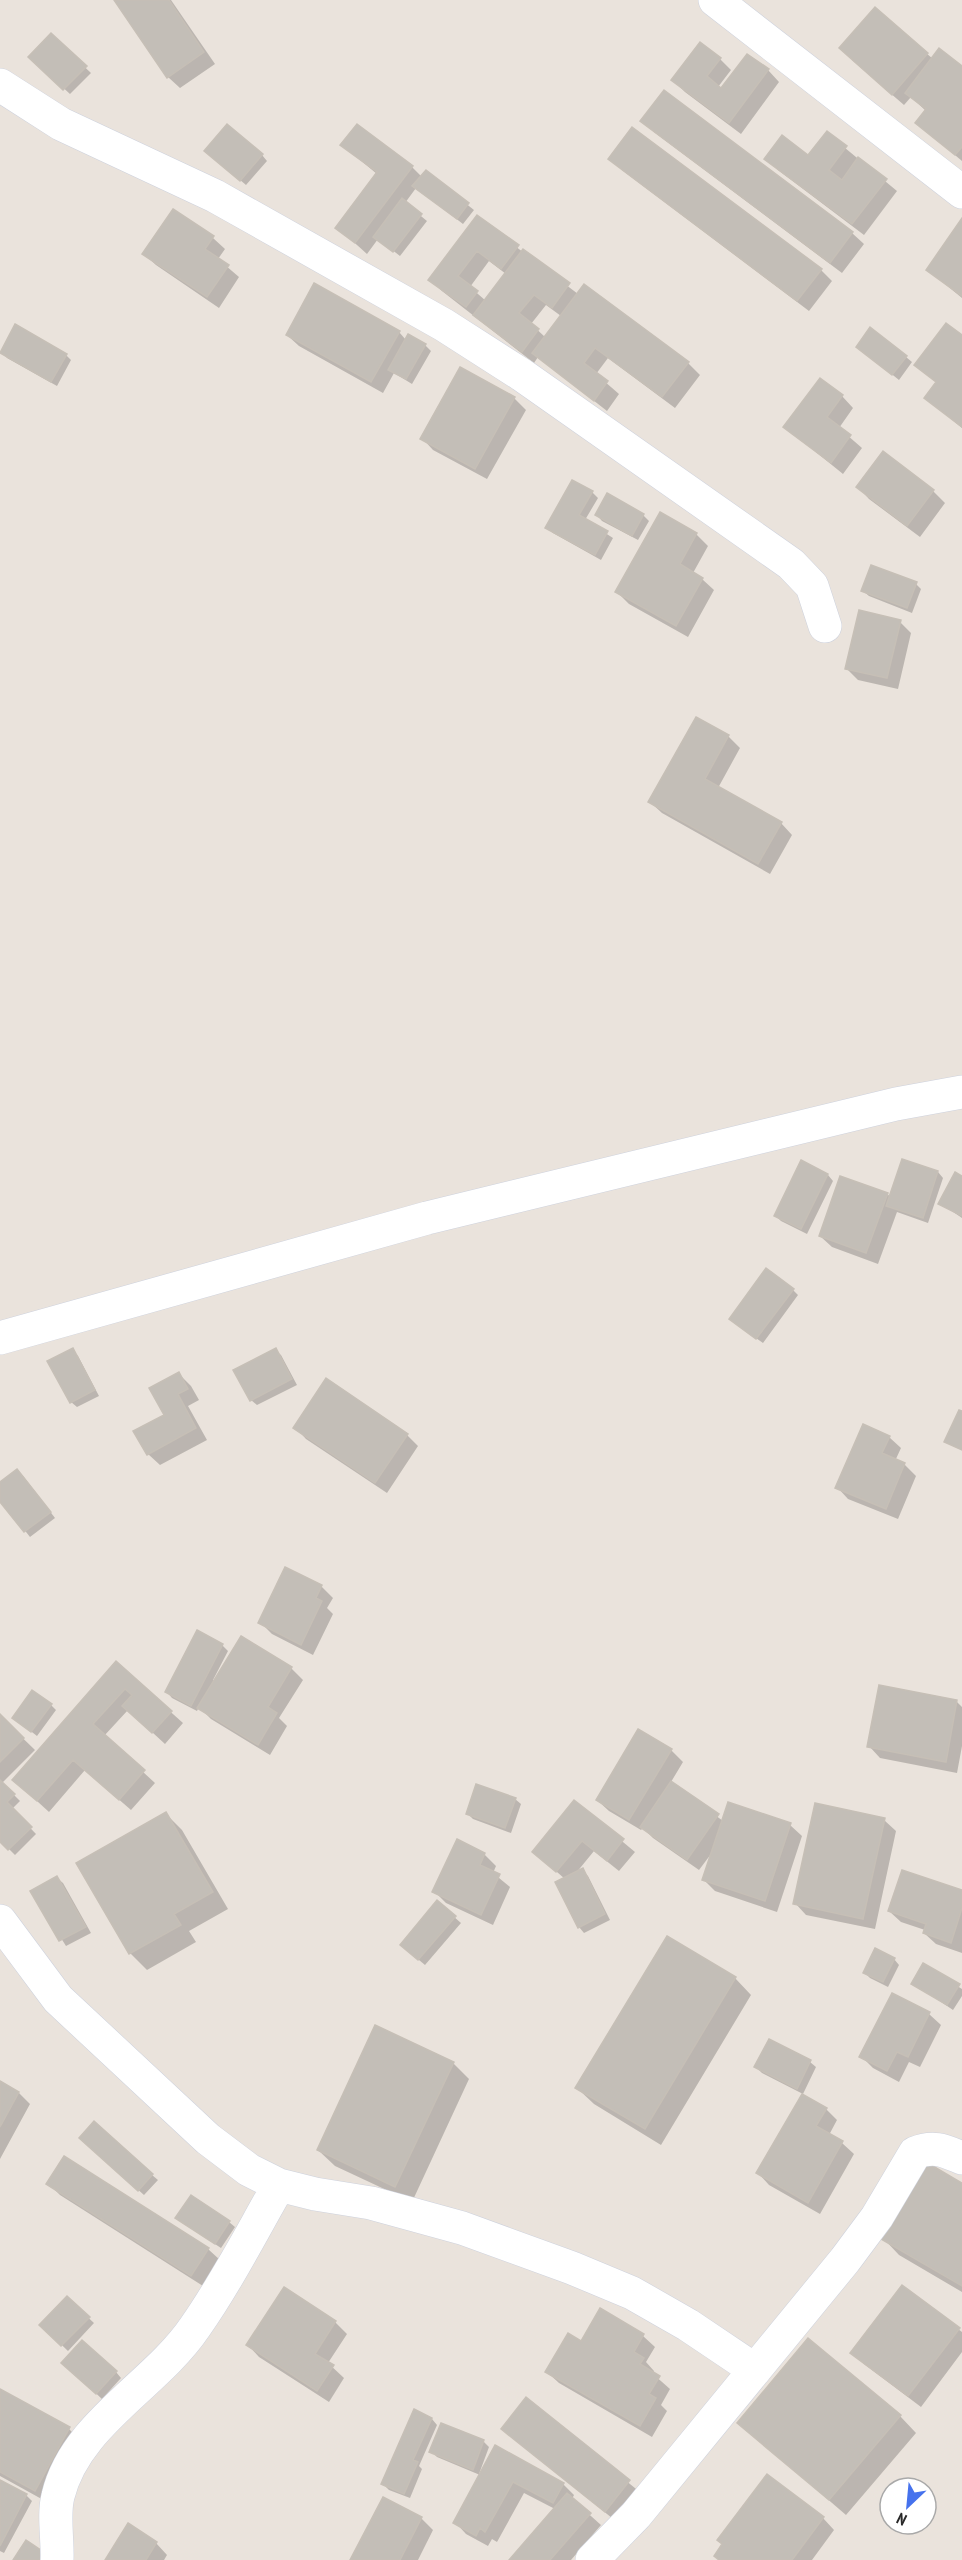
<svg xmlns="http://www.w3.org/2000/svg" width="962" height="2560" font-family="'PT Sans Narrow',sans-serif">
<rect width="100%" height="100%" fill="#eae3dc"/>
<path fill="#0003" fill-rule="evenodd" d="M116,0h55l44,64 -35,24 -12,-11z
M875,9l58,50 29,9v93l-45,-38 9,-12 -15,-14 -7,8 -52,-45z
M51,35l40,38 -21,21 -40,-37z
M720,59l11,11 -13,17 4,3 46,-20 11,12 -38,52 -56,-42 -12,-12z
M642,121l210,112 12,11 -22,29 -188,-141z
M827,133l70,58 -33,44 -86,-65 -12,-11 42,-2z
M342,145l70,22 10,10 4,-5 48,38 -11,14 -47,-36 -11,15 22,18 -27,35 -22,-17 -11,15 -30,-27 40,-53z
M262,155l5,6 -21,24 -34,-29z
M610,159l211,111 11,11 -23,30 -187,-141z
M174,211l39,27 12,11 -7,10 21,18 -20,31 -63,-43 -12,-11z
M477,217l101,77 6,-8 104,77 12,12 -25,33 -67,-50 -12,16 23,20 -12,17 -69,-54 -4,6 -92,-72 -12,-11zM489,261l17,13 -20,27 -16,-14zM546,305l15,11 -16,21 -14,-13z
M962,221v77l-34,-28z
M399,332l7,8 19,5 6,6 -19,33 -18,-11 -11,20 -84,-47 -12,-11z
M962,337v91l-36,-30 11,-15 -21,-18z
M858,347l48,10 6,5 -13,18z
M2,352l64,3 5,5 -14,26 -50,-28z
M842,396l11,12 -14,20 23,20 -19,26 -58,-47z
M514,398l12,12 -39,69 -54,-29 -11,-12z
M883,453l50,38 12,12 -25,34 -51,-38 -11,-12z
M592,492l6,6 -13,22 28,18 -12,22 -48,-27 -6,-6z
M597,515h46l6,6 -11,19 -36,-19z
M696,534l12,12 -15,27 9,6 12,11 -26,47 -59,-33 -12,-12z
M916,584l5,5 -9,24 -43,-17 -6,-5z
M900,622l11,11 -13,56 -40,-9 -12,-12z
M697,719l32,18 11,11 -22,40 63,35 11,12 -22,39 -108,-61 -12,-11z
M802,1162l26,13 5,6 -26,53 -26,-13 -5,-5z
M938,1172l5,6 -15,45 -31,-11 -19,52 -46,-17 -12,-11 67,-42 4,3z
M962,1177v41l-22,-15z
M793,1290l5,5 -35,48 -27,-19z
M72,1350l6,6 21,40 -22,11 -6,-5z
M275,1350l6,5 16,30 -40,20 -6,-5z
M179,1374l12,12 8,14 -11,6 19,34 -47,25 -12,-11 19,-38z
M295,1427l112,8 11,11 -31,47 -81,-54z
M889,1437l12,11 -6,13 10,4 11,11 -18,43 -50,-20 -11,-12z
M23,1476l32,42 -25,19 -30,-38v-15z
M321,1586l12,12 -6,10 6,6 -20,41 -41,-21 -12,-12z
M222,1645l6,6 -15,29 2,2 76,-14 12,12 -24,38 8,8 -17,29 -59,-36 -12,-12 -2,4 -25,-13 -5,-6z
M116,1663l67,60 -18,21 -37,-34 -24,26 51,47 -24,27 -46,-40 -36,42 -35,-32z
M956,1701l6,6v39l-5,27 -77,-15 -11,-12z
M51,1705l5,5 -19,26 -23,-18z
M0,1716l35,34 -33,33 18,18 -8,8 24,25 -21,21 -15,-15z
M638,1731l33,19 12,12 -12,20 52,39 6,-17 61,21 12,11 -25,76 -62,-21 -12,-12 8,-25 -12,16 -46,-32 -10,-10 -2,2 -32,-19 -12,-11z
M515,1799l6,5 -10,29 -38,-14 -5,-5z
M575,1802l60,50 -16,19 -25,-20 -18,22 6,-3 6,6 22,44 -26,13 -5,-6 -14,-48 -31,-27z
M166,1814l16,16 46,79 -39,22 7,11 -49,28 -17,-17z
M884,1820l12,11 -21,98 -69,-14 -11,-12z
M484,1854l12,12 -3,7 17,14 -17,38 -47,-22 -12,-12z
M57,1878l6,5 28,50 -25,13 -34,-54z
M962,1892v61l-26,-9 -12,-11 1,-3 -24,-8 -12,-11z
M437,1902l24,21 -36,42 -18,-15z
M894,1959l5,6 -11,22 -18,-9 -6,-6z
M924,1965l38,24v7l-9,14 -40,-27z
M735,1978l16,17 -90,150 -67,-41 -17,-16z
M893,1995l36,19 12,11 -21,42 -11,-5 -10,20 -26,-14 -12,-12z
M770,2041l40,21 6,5 -13,27 -41,-21 -6,-6z
M453,2063l16,16 -57,123 -77,-36 -17,-16z
M0,2083l19,10 11,11 -30,55z
M826,2109l11,11 -8,15 13,8 12,11 -34,60 -51,-29 -11,-12z
M86,2143l66,32 6,5 -14,15z
M48,2183l160,66 12,11 -17,26 -143,-91z
M962,2185v107l-63,-37 -16,-17z
M229,2222l6,5 -14,21 -38,-25z
M902,2287l60,45v20l-41,55 -57,-43 -12,-12z
M284,2289l51,33 12,12 -19,29 16,15 -15,24 -70,-45 -11,-12z
M67,2298l27,25 -26,28 -27,-26z
M600,2311l43,25 12,11 -9,15 8,9 -1,3 17,15 -9,16 6,6 -15,26 -93,-54 -12,-11 34,-29z
M69,2368l47,4 5,6 -19,21z
M0,2391l69,38 11,11 -33,62 -47,-26z
M526,2399l115,94 -23,30 -115,-94z
M900,2416l16,17 -70,82 -107,-92z
M432,2419l5,6 -18,41 3,3 -12,29 -21,-8 -6,-6z
M442,2425l42,17 5,5 -10,27 84,10 11,11 -2,4 29,26 -30,35h-60l44,-51 -31,-16 -27,49 -5,-3 -4,7 -22,-12 -11,-12 25,-47 -43,-18 -6,-6z
M0,2482l26,13 6,6 -28,52 -4,-2z
M383,2499l38,19 12,12 -15,30h-66z
M823,2518l11,12 -22,30h-92z
M156,2543l11,12 -3,5h-58z"/>
<path fill="#c3beb7" stroke="#c6bfb6" stroke-width="1.5" d="M114,0h55l35,52 -37,26z
M875,7l53,46 -36,42 -53,-47z
M51,33l36,33 -24,24 -35,-33z
M700,42l21,16 -14,18 14,12 26,-34 22,15 -40,54 -58,-43z
M939,48l23,18v81l-7,8 -40,-32 11,-14 -21,-16z
M664,90l189,142 -23,31 -190,-142z
M227,124l36,30 -23,27 -36,-30z
M357,124l56,42 -58,77 -20,-15 42,-56 -37,-27z
M632,127l190,142 -25,32 -189,-142z
M827,131l20,15 -18,24 13,10 16,-23 29,22 -35,45 -88,-65 18,-24 26,20z
M426,170l43,33 -12,16 -45,-33z
M402,198l20,16 -29,38 -20,-15z
M173,209l41,27 -9,13 24,16 -22,32 -65,-43z
M477,215l42,30 -18,24 -24,-18 -19,25 20,15 -12,16 -38,-27z
M962,218v78l-36,-26z
M523,249l47,34 -18,25 -18,-13 -15,18 20,16 -17,23 -49,-37z
M314,283l86,48 -29,51 -85,-47z
M584,284l105,78 -27,35 -67,-49 -11,15 24,18 -14,20 -62,-48z
M946,323l16,12v92l-38,-29 12,-16 -22,-17z
M15,324l52,30 -16,28 -51,-29z
M870,327l37,29 -15,19 -36,-28z
M408,334l18,10 -20,35 -18,-9z
M460,367l55,30 -40,72 -55,-30z
M820,378l23,17 -16,22 24,18 -20,28 -48,-36z
M883,451l51,39 -27,36 -51,-39z
M572,480l21,11 -14,24 29,16 -13,24 -50,-27z
M607,493l37,21 -12,22 -37,-21z
M660,512l37,21 -17,31 23,14 -27,48 -61,-34z
M871,565l46,17 -10,26 -46,-17z
M859,610l42,10 -14,58 -42,-9z
M696,717l33,18 -24,44 77,43 -24,42 -110,-62z
M902,1159l36,12 -15,47 -37,-12z
M801,1160l27,14 -27,55 -27,-13z
M955,1172l7,4v40l-24,-12z
M840,1176l48,17 -22,60 -47,-17z
M766,1268l28,21 -38,50 -27,-20z
M73,1348l22,42 -25,13 -23,-42z
M276,1348l16,31 -42,22 -17,-31z
M179,1372l9,17 -10,5 18,34 -49,27 -14,-24 31,-16 -15,-27z
M326,1378l82,56 -33,49 -82,-55z
M959,1410l3,1v39l-18,-8z
M863,1424l27,12 -8,17 23,10 -19,46 -51,-21z
M17,1469l34,43 -27,20 -24,-30v-20z
M285,1567l37,18 -6,13 6,3 -21,44 -43,-22z
M197,1630l26,14 -32,62 -26,-14z
M241,1636l51,31 -24,40 9,6 -19,32 -61,-37z
M116,1661l56,50 -20,22 -30,-27 10,-11 -7,-6 -32,35 52,46 -26,30 -46,-40 -36,41 -25,-21z
M879,1685l78,15 -11,62 -79,-15z
M32,1690l20,14 -21,28 -19,-14z
M0,1714l24,24 -24,24z
M638,1729l34,20 -43,71 -33,-20z
M0,1780l15,14 -8,8 25,25 -24,23 -8,-8z
M671,1781l48,33 -32,46 -47,-33z
M476,1784l40,14 -11,30 -39,-14z
M574,1800l50,39 -17,22 -25,-20 -26,31 -24,-20z
M728,1802l63,21 -26,78 -63,-21z
M815,1803l70,15 -22,101 -70,-15z
M166,1812l47,80 -39,22 7,11 -52,29 -53,-91z
M457,1839l28,14 -5,12 20,9 -19,41 -49,-23z
M583,1868l22,46 -27,14 -23,-46z
M902,1870l60,20v18l-11,35 -28,-10 3,-9 -38,-13z
M57,1876l29,51 -27,14 -29,-50z
M437,1900l19,16 -38,44 -18,-15z
M667,1936l69,41 -91,152 -70,-41z
M875,1948l20,10 -12,24 -20,-9z
M923,1963l37,21 -13,21 -36,-21z
M892,1993l38,19 -22,45 -11,-5 -10,19 -28,-14z
M375,2025l79,37 -59,125 -78,-37z
M769,2039l42,21 -14,29 -43,-22z
M0,2081l19,11 -19,35z
M802,2094l25,14 -11,18 27,15 -35,62 -52,-30z
M94,2121l59,53 -15,17 -59,-53z
M64,2156l145,92 -18,28 -145,-92z
M926,2162l36,21v103l-81,-47z
M191,2195l39,26 -15,23 -40,-26z
M902,2285l58,43 -52,68 -58,-43z
M284,2287l52,34 -21,33 19,11 -17,26 -71,-46z
M67,2296l23,21 -29,29 -22,-21z
M600,2308l44,26 -10,18 10,6 -4,6 20,12 -11,18 7,4 -16,28 -95,-54 23,-39 13,8z
M808,2338l93,77 -72,85 -92,-77z
M82,2340l35,31 -21,23 -35,-31z
M0,2389l70,38 -35,64 -35,-19z
M526,2397l104,83 -25,32 -104,-83z
M414,2409l18,9 -19,42 5,2 -14,32 -23,-10z
M441,2423l43,17 -11,30 -44,-18z
M495,2445l69,38 -11,20 -40,-21 -28,50 -5,-4 -4,8 -23,-13z
M767,2474l57,43 -32,43h-73l-5,-4 8,-12 -5,-4z
M0,2480l27,14 -27,52z
M567,2493l24,20 -41,47h-41z
M383,2497l39,20 -22,43h-50z
M128,2523l29,19 -11,18h-41z
M26,2540l25,17 -2,3h-36z"/>
<g fill="none" stroke-linecap="round" stroke-linejoin="round">
<g stroke="#ced2dd" stroke-width="34">
<path id="street" d="M715,0l247,192
M0,85l61,39 154,72 229,129 78,50 269,189 21,22 13,40
M0,1338l427,-120 469,-114 66,-12
M0,1921l58,78 150,140 41,31 30,15 36,9 56,9 91,25 110,40 60,25 56,32 67,45
M57,2560c1,-20 -4,-45 1,-64 17,-72 97,-110 137,-169 31,-44 57,-95 84,-142
M592,2560l44,-45 209,-255 32,-43 38,-64c19,-8 30,-2 47,5"/>
</g>
<use href="#street" stroke="#fff" stroke-width="33"/>
</g>
<g transform="translate(908 2506) rotate(206)"><circle r="28" fill="#ffffff" stroke="#a9a9a9" stroke-width="1.5"/>
<path d="M0-4.5L10 22L0 15L-10 22Z" fill="#4672ed"/>
<text y="-9" font-size="16" font-weight="bold" text-anchor="middle" fill="#292929">N</text>
</g>
</svg>
